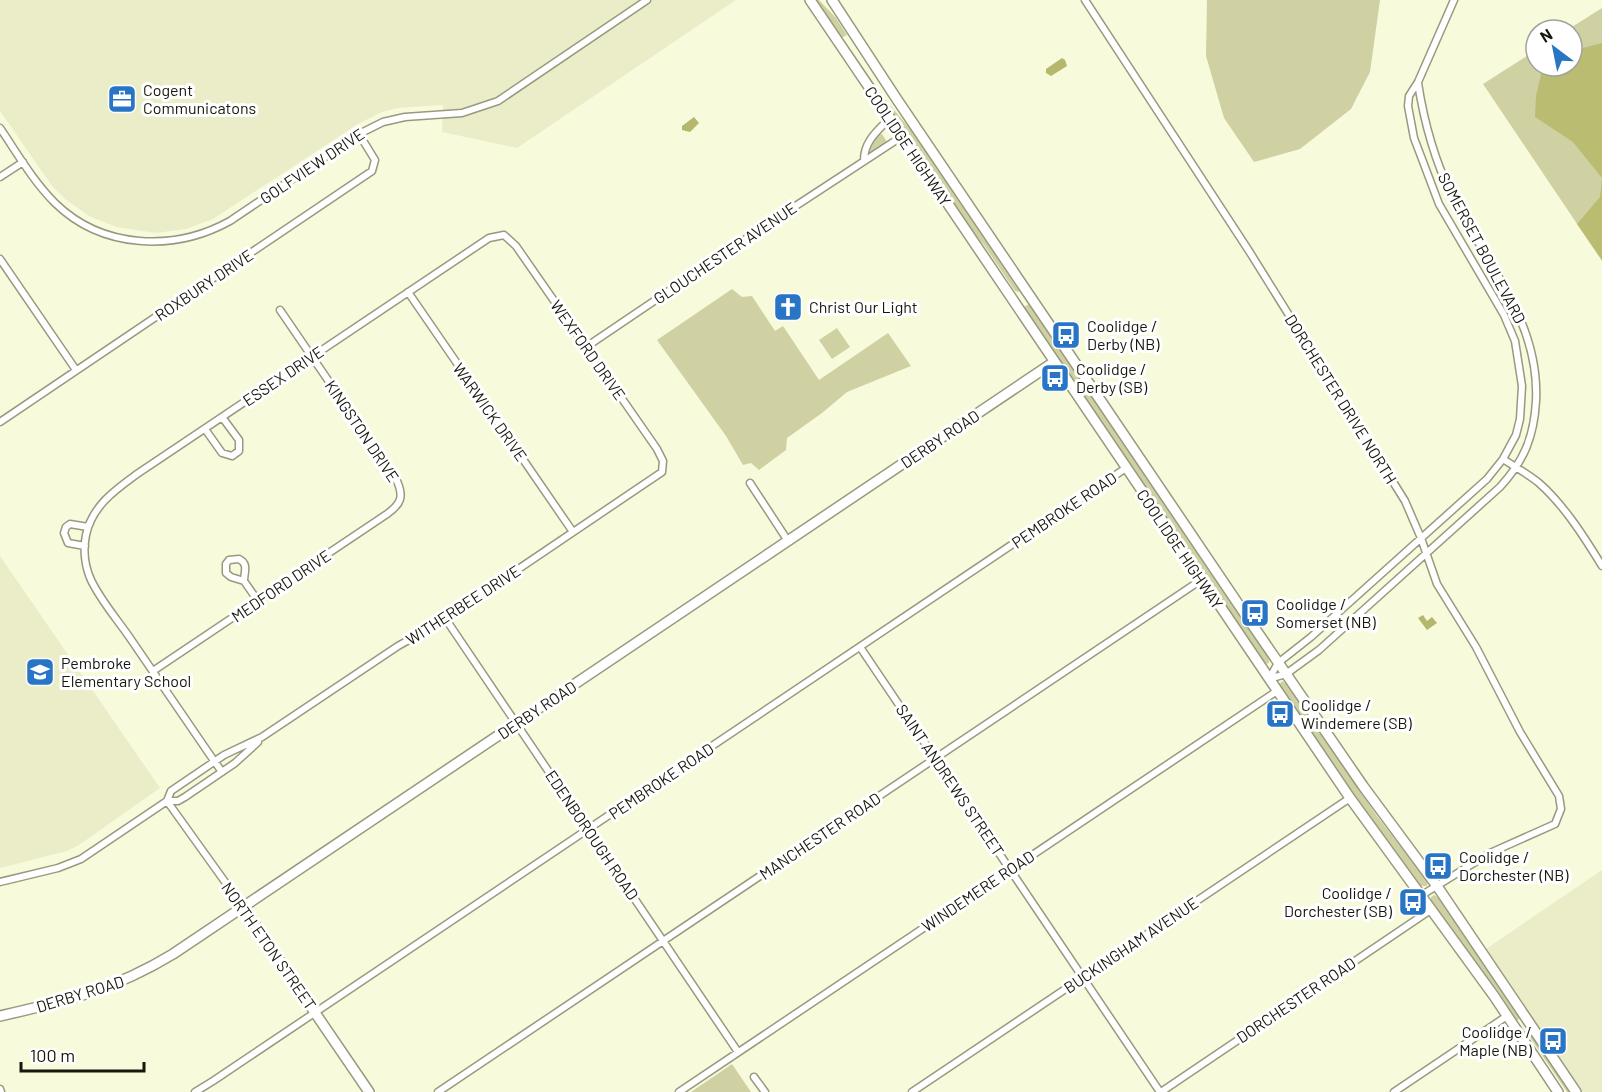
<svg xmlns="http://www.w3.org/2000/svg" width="1602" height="1092" font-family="Barlow,sans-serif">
<rect width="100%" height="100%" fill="#f8fadc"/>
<path fill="#ebedc8" d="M0,0h736l-219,148 -75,-16 1,-27 -45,3 -16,4 -24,12 -145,95 -27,10 -30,4 -40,-6 -27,-11 -24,-17 -13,-13 -52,-75z
M0,556l160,232 -81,57 -12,6 -67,17z
M1602,870v222h-19l-97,-143z"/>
<path fill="#cfd1a2" d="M814,0h5l17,18 11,17 -6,3z
M1207,0h173l-10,72 -19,37 -51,40 -46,13 -30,-44 -18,-62z
M1602,8v253l-119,-177 53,-34v16h36v-36h-5z
M851,50l33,48 28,33 107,159v2l-4,-1 -31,-46 -24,-28 -110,-166z
M882,134l5,8 -16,11h-3l10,-18z
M732,289l10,8 10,-1 23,35 8,-5 36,54 69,-47 23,33 -64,26 -25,21 -35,25 -1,12 -27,20 -8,-7 -8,2 -17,-29 -69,-96z
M1029,304l240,354v5l-4,1 -243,-356z
M837,328l13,19 -18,12 -13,-19z
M1282,681l5,3 90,132 51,66 -1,4h-6l-48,-63 -94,-138z
M1434,895l5,3 81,121 -3,1 -20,-30 -22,-26 -44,-63v-4z
M1529,1031l1,1 41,60h-4l-40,-59z
M732,1064l19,28h-60z"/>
<path fill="#babc72" d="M1602,43v217l-25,-36 23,-27 2,-19 -29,-36 -38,-25 1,-21 7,-30h29v-15z"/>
<path fill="#b5b76d" d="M1062,58l3,2 2,6 -16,10 -5,-3v-4z
M694,117l5,6 -9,9 -8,-2v-4z
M1423,615l4,6 5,-4 5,6 -10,7 -9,-12z"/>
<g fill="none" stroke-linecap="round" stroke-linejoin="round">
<g stroke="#98997e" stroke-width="9">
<path id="street" d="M1085,0l164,251 156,250 16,37 16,46 39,63 44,85 39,64 2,13 -6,15 -65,29 -68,42
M0,128c17,25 33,53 55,75 47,46 119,49 175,18l129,-87 24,-12 22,-5 57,-4 36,-12 149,-101
M864,160c0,-18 13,-29 25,-41
M0,177l23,-15
M0,259l76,111
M408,292l165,240
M586,347l176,-119 139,-91
M0,422l372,-251 3,-11 -16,-26
M205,429l17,24 10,3 7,-5v-11l-17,-23
M1503,459c12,8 25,15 36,24 25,22 46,55 63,83
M750,483l38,58
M85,546l-17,-3 -4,-10 2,-6 4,-3 18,3
M244,581c0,-9 5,-17 -5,-22l-10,1 -3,4v9l5,4 13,4 14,20
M445,618l293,434
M860,647l300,445
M153,671l234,-157c14,-10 17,-17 10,-33l-117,-171
M1269,679l9,-16 33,-26 176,-158 16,-20 13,-24 4,-16 2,-33 -7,-45 -11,-26 -65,-111 -25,-66 -6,-32 1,-10 9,-14 36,-82
M1269,679l17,-5 33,-24 181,-163c24,-26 34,-50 36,-86 4,-80 -50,-137 -84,-205 -17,-35 -28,-74 -34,-113
M167,801l4,-10 53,-36 38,-18 136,-91 36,-20 228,-154 1,-11 -6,-12 -141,-203 -12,-11 -15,3 -352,236c-22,16 -45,32 -51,61 -3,15 -1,32 5,45 10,21 26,39 39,58 27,39 53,78 80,117l12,17
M167,801l76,106
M0,882l58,-14 23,-9 86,-58h11l7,-4 50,-34 23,-21
M754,1077l11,15
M0,1089l1,3
M195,1092l18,-11 913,-613
M438,1092l763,-512
M679,1092l598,-401
M912,1092l438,-294
M1161,1092l271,-183
M1394,1092l113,-76"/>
</g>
<g stroke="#98997e" stroke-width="12">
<path id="secondary" d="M810,0l540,798 144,198 64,96
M832,0l64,98 351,519 116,169 74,100 139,206
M243,907l126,185
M0,1016c66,-15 114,-26 173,-62l881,-592"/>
</g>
<use href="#street" stroke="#fff" stroke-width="6"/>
<use href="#secondary" stroke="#fff" stroke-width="9"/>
</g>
<defs>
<g id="office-square" transform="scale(1.5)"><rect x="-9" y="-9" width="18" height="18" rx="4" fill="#2975c5" stroke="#fff"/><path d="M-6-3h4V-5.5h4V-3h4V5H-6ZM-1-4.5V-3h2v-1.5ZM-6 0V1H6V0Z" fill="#fff"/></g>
<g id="church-square" transform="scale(1.5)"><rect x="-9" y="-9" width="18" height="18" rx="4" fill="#2975c5" stroke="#fff"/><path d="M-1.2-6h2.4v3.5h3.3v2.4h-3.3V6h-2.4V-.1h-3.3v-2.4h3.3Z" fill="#fff"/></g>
<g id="bus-square" transform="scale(1.5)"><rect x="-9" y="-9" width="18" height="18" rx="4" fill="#2975c5" stroke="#fff"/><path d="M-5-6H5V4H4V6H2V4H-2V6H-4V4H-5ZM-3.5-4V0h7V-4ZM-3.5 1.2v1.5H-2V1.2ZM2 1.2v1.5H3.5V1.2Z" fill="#fff"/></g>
<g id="school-square" transform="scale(1.5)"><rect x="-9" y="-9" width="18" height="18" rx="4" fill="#2975c5" stroke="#fff"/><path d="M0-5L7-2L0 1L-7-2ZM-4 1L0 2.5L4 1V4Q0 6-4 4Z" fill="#fff"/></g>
</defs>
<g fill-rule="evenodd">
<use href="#office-square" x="122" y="99"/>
<use href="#church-square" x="788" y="307"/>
<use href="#bus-square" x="1066" y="335"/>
<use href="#bus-square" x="1055" y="378"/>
<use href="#bus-square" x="1255" y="613"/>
<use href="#school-square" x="40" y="672"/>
<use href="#bus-square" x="1280" y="714"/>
<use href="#bus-square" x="1438" y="866"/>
<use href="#bus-square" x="1413" y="902"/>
<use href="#bus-square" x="1553" y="1041"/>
</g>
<g text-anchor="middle" stroke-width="6" stroke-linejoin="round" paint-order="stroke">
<g font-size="16" fill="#17170d" stroke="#fff" text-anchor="start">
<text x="143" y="96">Cogent<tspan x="143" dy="18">Communicatons</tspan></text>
<text x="809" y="313">Christ Our Light</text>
<text x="1087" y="332">Coolidge /<tspan x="1087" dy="18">Derby (NB)</tspan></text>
<text x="1076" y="375">Coolidge /<tspan x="1076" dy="18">Derby (SB)</tspan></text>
<text x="1276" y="610">Coolidge /<tspan x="1276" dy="18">Somerset (NB)</tspan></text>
<text x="61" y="669">Pembroke<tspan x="61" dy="18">Elementary School</tspan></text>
<text x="1301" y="711">Coolidge /<tspan x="1301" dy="18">Windemere (SB)</tspan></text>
<text x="1459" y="863">Coolidge /<tspan x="1459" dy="18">Dorchester (NB)</tspan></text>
<text x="1392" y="899" text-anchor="end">Coolidge /<tspan x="1392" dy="18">Dorchester (SB)</tspan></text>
<text x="1532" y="1038" text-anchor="end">Coolidge /<tspan x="1532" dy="18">Maple (NB)</tspan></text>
</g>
<g font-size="16" fill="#17170d" stroke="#fff">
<text transform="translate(908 146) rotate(56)" y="6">COOLIDGE HIGHWAY</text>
<text transform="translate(312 166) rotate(-34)" y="6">GOLFVIEW DRIVE</text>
<text transform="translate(1482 248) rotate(62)" y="6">SOMERSET BOULEVARD</text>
<text transform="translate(725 253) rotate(-34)" y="6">GLOUCHESTER AVENUE</text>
<text transform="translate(204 285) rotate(-34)" y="6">ROXBURY DRIVE</text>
<text transform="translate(588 350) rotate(55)" y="6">WEXFORD DRIVE</text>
<text transform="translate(283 376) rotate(-34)" y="6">ESSEX DRIVE</text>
<text transform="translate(1341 399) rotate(58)" y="6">DORCHESTER DRIVE NORTH</text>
<text transform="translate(490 412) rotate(55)" y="6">WARWICK DRIVE</text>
<text transform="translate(362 431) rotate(56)" y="6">KINGSTON DRIVE</text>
<text transform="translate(940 439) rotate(-34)" y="6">DERBY ROAD</text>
<text transform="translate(1064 510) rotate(-34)" y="6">PEMBROKE ROAD</text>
<text transform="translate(1180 549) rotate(56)" y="6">COOLIDGE HIGHWAY</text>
<text transform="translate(281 586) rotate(-34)" y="6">MEDFORD DRIVE</text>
<text transform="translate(463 605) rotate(-33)" y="6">WITHERBEE DRIVE</text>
<text transform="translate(537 710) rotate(-34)" y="6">DERBY ROAD</text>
<text transform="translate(950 780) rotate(56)" y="6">SAINT ANDREWS STREET</text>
<text transform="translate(661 781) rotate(-34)" y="6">PEMBROKE ROAD</text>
<text transform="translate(592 835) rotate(56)" y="6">EDENBOROUGH ROAD</text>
<text transform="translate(820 836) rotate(-34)" y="6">MANCHESTER ROAD</text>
<text transform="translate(978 891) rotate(-34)" y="6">WINDEMERE ROAD</text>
<text transform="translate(1131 945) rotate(-34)" y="6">BUCKINGHAM AVENUE</text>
<text transform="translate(269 946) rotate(55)" y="6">NORTH ETON STREET</text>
<text transform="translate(80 994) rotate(-17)" y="6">DERBY ROAD</text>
<text transform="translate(1296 1000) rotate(-34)" y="6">DORCHESTER ROAD</text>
</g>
</g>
<g transform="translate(1554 48) rotate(328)"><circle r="28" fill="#ffffff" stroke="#a2a29e" stroke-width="1.5"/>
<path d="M0-4.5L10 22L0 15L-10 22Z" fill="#2975c5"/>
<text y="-9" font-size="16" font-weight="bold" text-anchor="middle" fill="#17170d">N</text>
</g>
<path d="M21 1062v9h123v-9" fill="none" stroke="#17170d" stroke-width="3"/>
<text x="30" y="1062" font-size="18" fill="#17170d" stroke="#ffffff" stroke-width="4.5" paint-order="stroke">100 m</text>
</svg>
